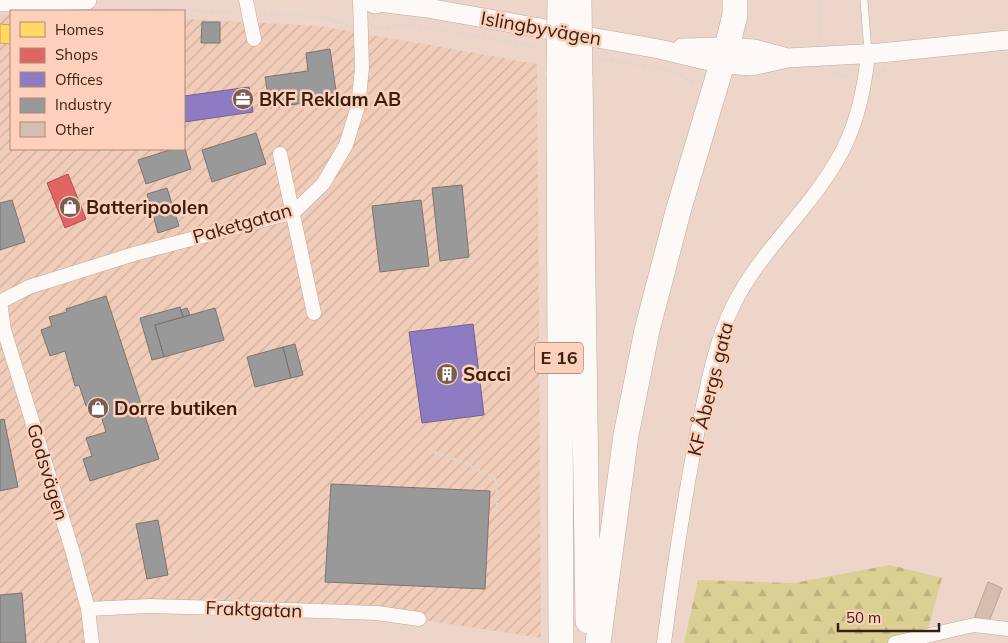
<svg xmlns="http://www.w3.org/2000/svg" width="1008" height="643" font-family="Mulish,sans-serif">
<defs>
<pattern id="industrial-furrows" width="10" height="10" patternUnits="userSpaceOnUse" patternTransform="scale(1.25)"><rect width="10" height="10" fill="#f1ccb9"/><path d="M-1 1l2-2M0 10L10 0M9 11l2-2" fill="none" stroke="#cfaf9e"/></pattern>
<pattern id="forest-firs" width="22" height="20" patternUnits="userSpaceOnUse" patternTransform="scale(1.25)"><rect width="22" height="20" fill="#dbd093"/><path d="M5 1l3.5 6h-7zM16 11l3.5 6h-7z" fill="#bdb27e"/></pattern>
</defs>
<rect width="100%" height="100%" fill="#edd5c9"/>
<path fill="url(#industrial-furrows)" d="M0,15h11v134h173v-130l136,7 217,38 4,574 -164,-25 -289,-4 4,34h-92z"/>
<path fill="url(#forest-firs)" d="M890,565l52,13 -18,65h-240l14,-63 96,3z"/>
<path fill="#ffd966" stroke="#c4a14c" d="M0,24l11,1v19l-11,-1z"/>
<path fill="#e06666" stroke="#ae514c" d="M68,174l18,45 -21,9 -18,-45z"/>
<path fill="#8e7cc3" stroke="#74608d" d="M249,87l4,25 -69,10v-26z
M473,324l11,91 -62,8 -13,-91z"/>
<path fill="#999" stroke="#7c7470" d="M202,22h18v21h-19z
M330,49l7,49 -67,10 -5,-31 43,-6 -2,-18z
M256,133l10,31 -54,18 -10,-32z
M184,146l7,23 -45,15 -8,-24 35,-11h11z
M462,185l7,72 -29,4 -8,-73z
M167,188l12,38 -21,7 -11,-39z
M12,200l13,42 -25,8v-47z
M421,200l8,66 -49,6 -8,-66z
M106,296l53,163 -69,22 -7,-22 9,-3 -6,-18 20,-6 -9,-30 -11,4 -7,-21 -4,1 -10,-35 -15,5 -9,-26 11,-4 -3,-9 18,-5 -1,-3z
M180,307l3,10 -28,8 9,32 -12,3 -12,-42z
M187,308l3,7 -7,2 -2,-7z
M215,308l9,32 -60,17 -9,-32z
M295,344l8,31 -12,3 -8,-31z
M283,347l8,31 -36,9 -8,-30z
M4,419l14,68 -18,4v-71z
M331,484l159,7 -5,98 -160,-7z
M158,520l10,55 -21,4 -11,-55z
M22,593l4,50h-26v-48z"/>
<path fill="#d7bdaf" stroke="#baa296" d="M988,582l14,6 -14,36 -14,-5z"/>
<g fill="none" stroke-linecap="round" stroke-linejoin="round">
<g stroke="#c0a99d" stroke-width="8">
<path id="lane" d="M864,0l4,53"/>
</g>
<g stroke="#c0a99d" stroke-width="15">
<path id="street" d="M246,0l8,39
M280,154l34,159
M88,609l62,-3 139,4 88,3 42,6
M92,643l-4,-34 -15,-56 -69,-223 -4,-28 29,-15 105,-33 160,-42 29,-28 23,-39 12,-39 4,-38 -2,-68
M664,643c10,-76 21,-153 37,-228 8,-37 15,-75 32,-109 29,-60 86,-103 114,-165 12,-27 18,-57 21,-87
M895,643l79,-18 34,4"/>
</g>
<g stroke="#c0a99d" stroke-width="20">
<path id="secondary" d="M362,0l65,8 232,41 63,15 30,2 35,-8 93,-5 128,-13
M0,2l87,-2
M682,48l45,-1 27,2 30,8"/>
</g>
<g stroke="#c0a99d" stroke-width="26">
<path id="highway" d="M375,1l1,-1
M559,73l2,570
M580,77l8,544
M598,643l28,-208 21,-105 32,-122 48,-161 8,-32v-15"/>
</g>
<path stroke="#dfd6d2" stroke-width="2.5" stroke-dasharray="4 2.5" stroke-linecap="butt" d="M820,0v42
M100,10l64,-1 71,4
M263,14l61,3 24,9
M373,28l7,1 27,-5 115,20 18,5
M597,58l74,12 26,14
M830,73l21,4
M878,75l10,-7
M434,452l31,11 29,15 3,6v30"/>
<use href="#lane" stroke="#fcf9f7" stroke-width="7"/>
<use href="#street" stroke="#fcf9f7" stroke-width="14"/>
<use href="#secondary" stroke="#fcf9f7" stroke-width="19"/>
<use href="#highway" stroke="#fcf9f7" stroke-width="25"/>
<g stroke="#c0a99d" stroke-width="26" stroke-linecap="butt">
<path id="highway-bridge" d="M579,0l1,77
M559,73l1,-73"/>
</g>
<use href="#highway-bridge" stroke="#fcf9f7" stroke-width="25"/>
</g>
<defs>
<g id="office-disc" transform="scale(1.125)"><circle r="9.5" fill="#785f51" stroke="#fcd0ba"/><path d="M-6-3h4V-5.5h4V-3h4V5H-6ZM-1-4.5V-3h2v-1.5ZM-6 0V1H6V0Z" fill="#fff"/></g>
<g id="shop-disc" transform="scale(1.125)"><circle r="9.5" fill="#785f51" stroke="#fcd0ba"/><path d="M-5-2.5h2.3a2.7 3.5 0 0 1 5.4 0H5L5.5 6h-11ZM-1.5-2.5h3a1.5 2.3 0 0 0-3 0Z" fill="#fff"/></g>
<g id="building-disc" transform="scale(1.125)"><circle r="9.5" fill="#785f51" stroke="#fcd0ba"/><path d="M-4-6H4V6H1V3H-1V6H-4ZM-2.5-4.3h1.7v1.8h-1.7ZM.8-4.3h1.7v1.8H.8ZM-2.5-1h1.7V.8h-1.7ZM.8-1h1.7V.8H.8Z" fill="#fff"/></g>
</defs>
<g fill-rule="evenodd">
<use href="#office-disc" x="243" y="99"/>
<use href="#shop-disc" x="70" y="207"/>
<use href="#building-disc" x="447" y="374"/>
<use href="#shop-disc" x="98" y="408"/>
</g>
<g text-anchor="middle" stroke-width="5" stroke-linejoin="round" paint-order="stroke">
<rect fill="#fcd0ba" stroke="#745443" stroke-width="1" x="535" y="342.5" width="48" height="31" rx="4"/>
<g font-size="18" font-weight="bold" fill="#391f10">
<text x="559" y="364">E 16</text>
</g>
<g font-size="19" fill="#391f10" stroke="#fcd0ba">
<text transform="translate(541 28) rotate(10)" y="7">Islingbyvägen</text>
<text transform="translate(242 223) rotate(-16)" y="7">Paketgatan</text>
<text transform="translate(710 389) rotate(-76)" y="7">KF Åbergs gata</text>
<text transform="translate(48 472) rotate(73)" y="7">Godsvägen</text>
<text transform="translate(254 609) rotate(2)" y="7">Fraktgatan</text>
</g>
<g font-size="19" font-weight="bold" fill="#391f10" stroke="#fcd0ba" text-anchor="start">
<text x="259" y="106">BKF Reklam AB</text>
<text x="86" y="214">Batteripoolen</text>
<text x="463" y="381">Sacci</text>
<text x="114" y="415">Dorre butiken</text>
</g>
</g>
<rect x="10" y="10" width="175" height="140" fill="#fcd0ba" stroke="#ae8976"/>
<rect x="20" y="22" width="25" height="15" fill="#ffd966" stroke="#ae8976"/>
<text x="55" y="35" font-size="15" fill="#391f10">Homes</text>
<rect x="20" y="48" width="25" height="15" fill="#e06666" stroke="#ae8976"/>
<text x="55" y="60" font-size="15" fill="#391f10">Shops</text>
<rect x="20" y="72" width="25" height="15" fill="#8e7cc3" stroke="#ae8976"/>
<text x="55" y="85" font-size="15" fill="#391f10">Offices</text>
<rect x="20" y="98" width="25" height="15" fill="#999999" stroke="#ae8976"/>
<text x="55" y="110" font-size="15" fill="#391f10">Industry</text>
<rect x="20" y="122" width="25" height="15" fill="#d7bdaf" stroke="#ae8976"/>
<text x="55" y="135" font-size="15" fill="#391f10">Other</text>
<path d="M838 623v8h101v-8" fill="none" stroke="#391f10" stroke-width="2.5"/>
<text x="846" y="623" font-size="15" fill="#391f10" stroke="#fcd0ba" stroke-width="4" paint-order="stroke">50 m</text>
</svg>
